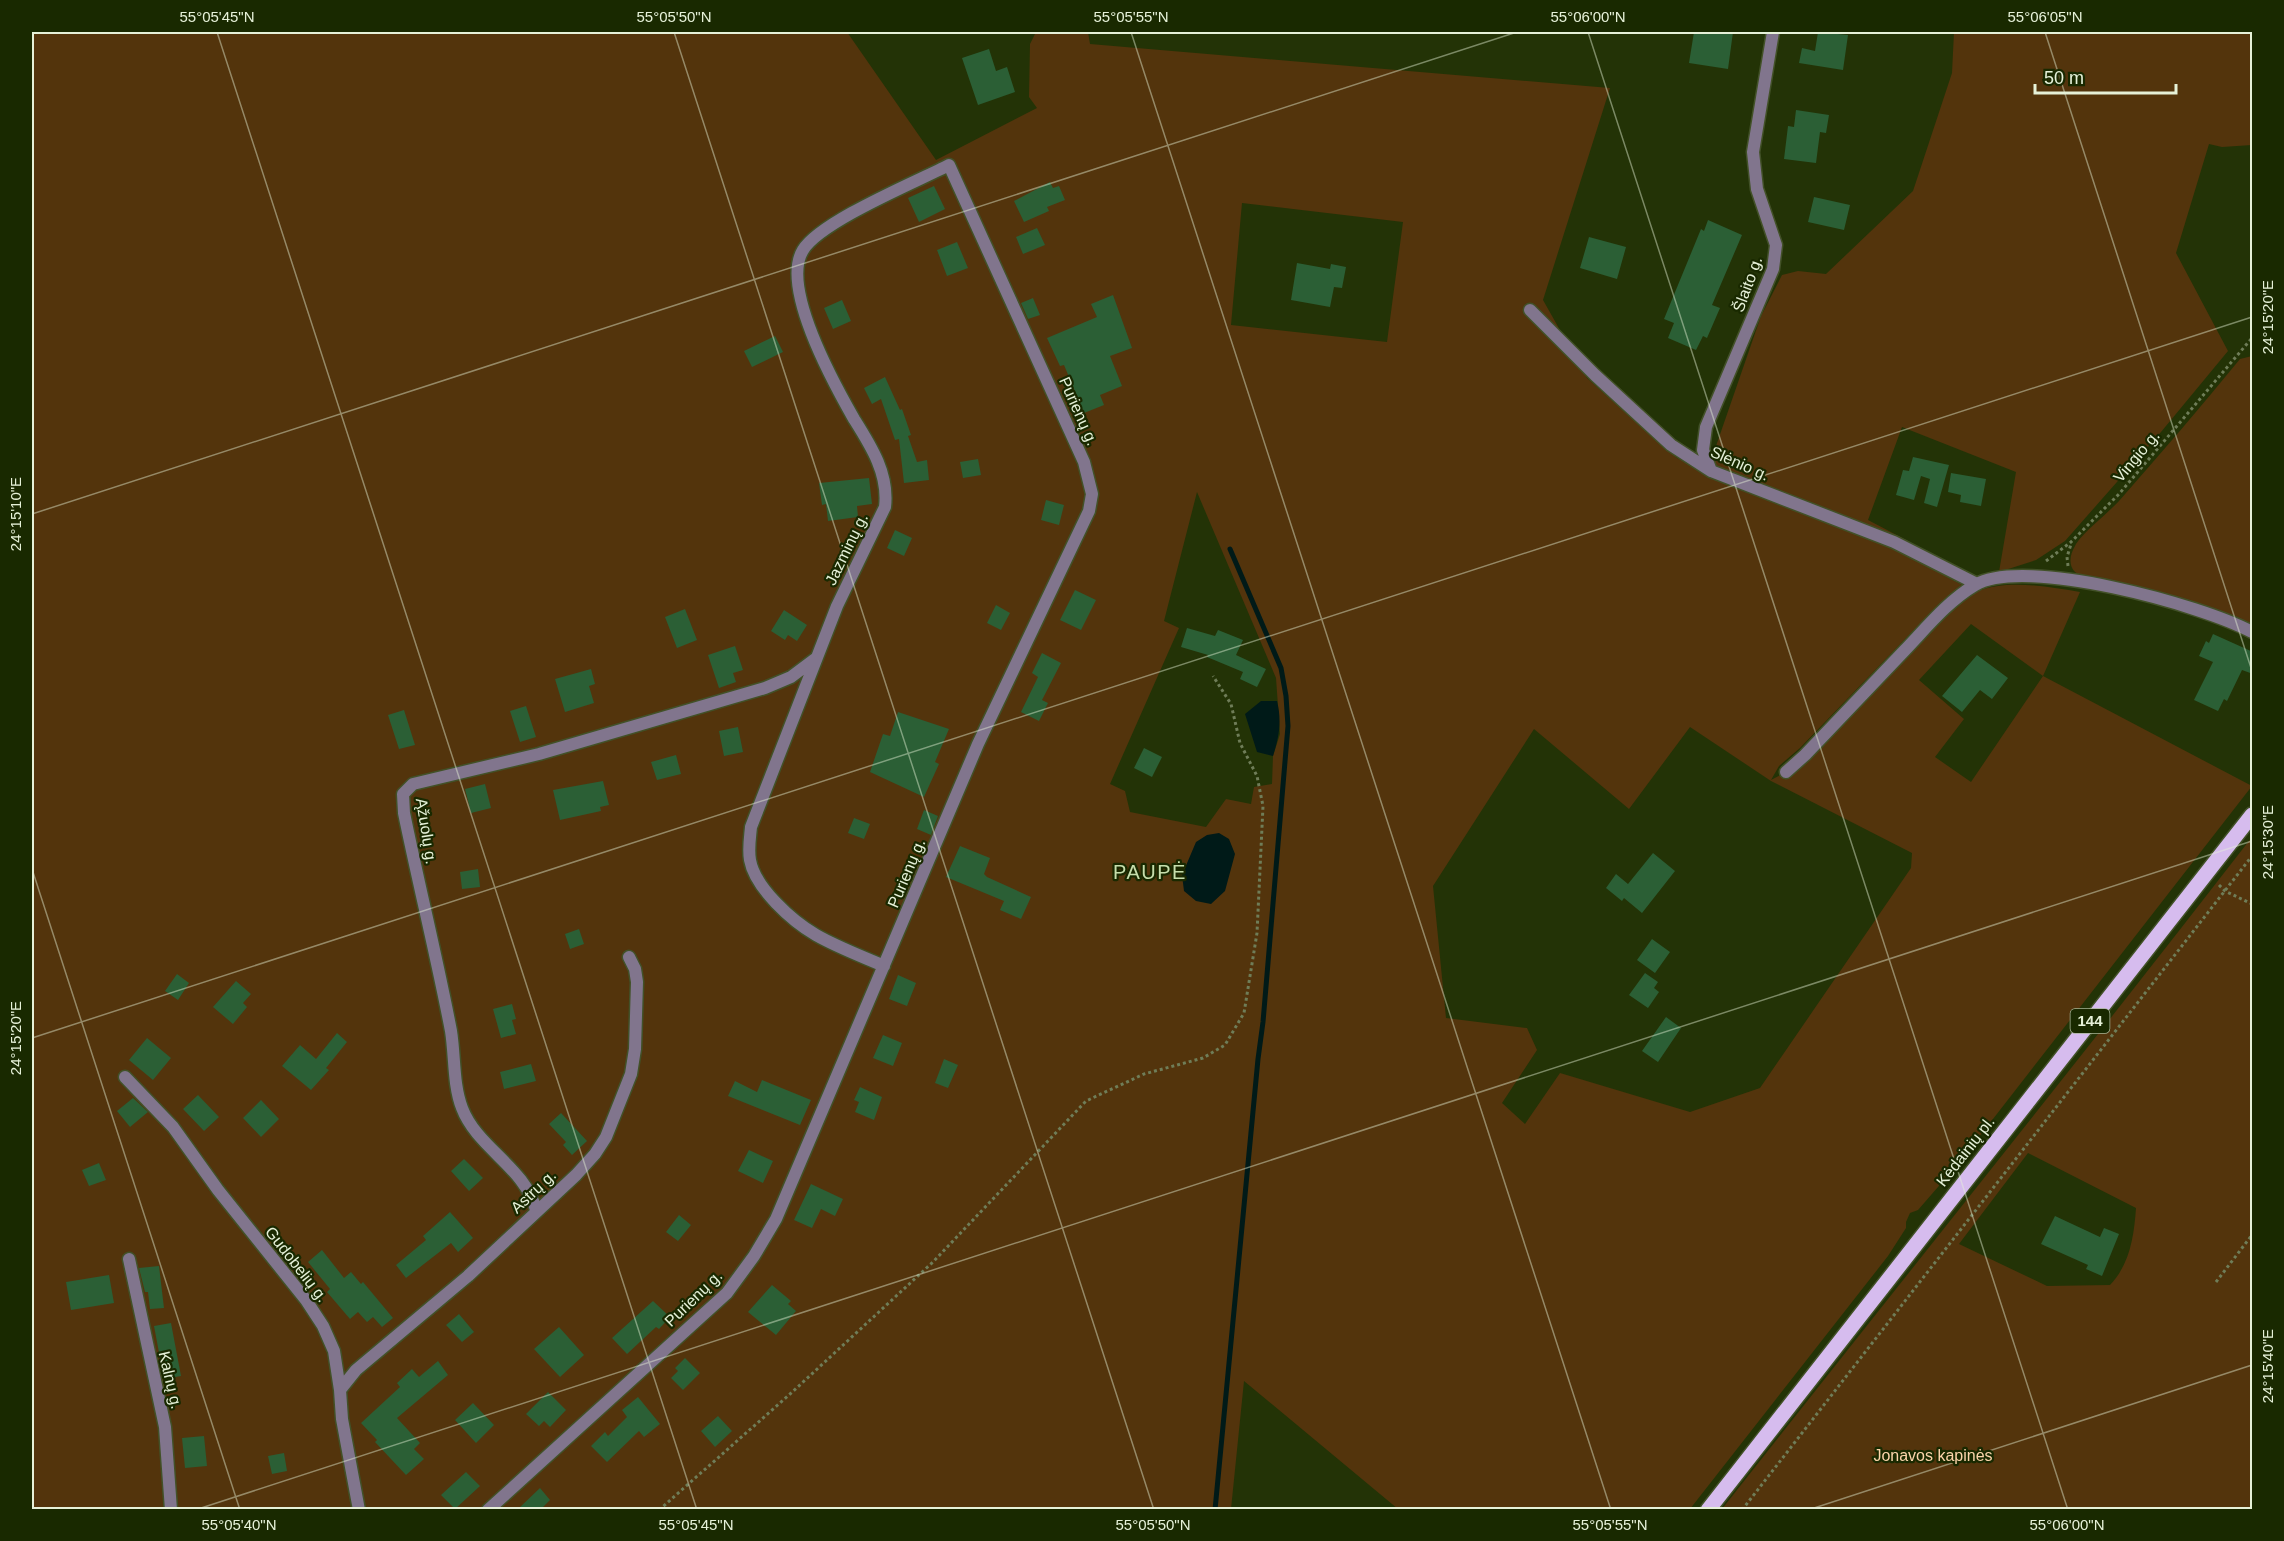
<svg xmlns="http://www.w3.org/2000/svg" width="2284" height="1541" font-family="Arial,sans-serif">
<rect width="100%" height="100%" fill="#233306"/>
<path fill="#53340c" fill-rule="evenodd" d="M32,32h815l89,128 101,-52 -8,-11 1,-53 6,-12h52l2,12 520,44 -67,212 44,78 90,80 33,13 6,-25 45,-130 21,-41 16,-4 28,3 87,-83 39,-118 2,-41h298v113l-30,2 -13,-3 -33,109 52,98 -67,81 -96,109 -29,19 -37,12 17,-100 -114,-45 -34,93 40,21 -7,10 63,35 -27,20 -137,142 -21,18 -8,14 15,-8 164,-162c9,-6 18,-15 28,-19 30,-12 71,-4 102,1l-37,84 209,110 -294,378 -40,46 -8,3 -4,9v6l-18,28 -198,253h-292l-154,-128 -13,128h-1199zM1242,203l161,19 -16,120 -156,-17zM1197,492l79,186 4,56 -7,22 -1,28 -18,3 -3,17 -25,-5 -20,28 -76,-15 -5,-21 -15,-7 69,-156 -15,-7zM1971,624l72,52 -72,106 -36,-25 29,-38 -45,-39zM1690,727l81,54 141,72 -1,15 -151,220 -70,24 -130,-39 -35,51 -23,-21 35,-53 -10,-22 -81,-10 -13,-132 101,-157 95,80z
M2252,356v269c-45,-21 -93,-34 -142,-44 -11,-2 -27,-2 -35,-9 -7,-7 -5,-18 0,-26 6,-12 33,-33 44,-45 41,-47 82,-94 121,-142z
M2252,837v672h-530c176,-224 356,-447 530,-672zM2028,1153l108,55c-2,28 -6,56 -26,77l-63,1 -88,-42z"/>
<path fill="#001a18" d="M1261,701h16c5,20 2,36 -4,55l-16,-4 -12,-38z
M1219,833l10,6 6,15 -10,37 -14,13 -15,-3 -12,-10 -2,-16 14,-33 11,-7z"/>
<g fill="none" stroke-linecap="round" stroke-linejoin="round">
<path stroke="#001a18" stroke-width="5" d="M1215,1510l43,-451 5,-37 25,-296 -2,-30 -5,-28 -51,-119"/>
</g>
<path fill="#2b5f35" d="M1694,32h39l-5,37 -39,-6z
M1818,32l30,3 -5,35 -44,-7 3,-15 13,3z
M989,49l7,22 11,-4 8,25 -37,13 -16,-47z
M1796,110l33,5 -3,18 -6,-1 -4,31 -32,-4 4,-33 6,1z
M1050,182l3,6 6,-2 6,14 -18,7 2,4 -25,11 -10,-21z
M934,186l11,23 -26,13 -11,-24z
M1814,197l36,8 -6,25 -36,-8z
M1708,220l34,15 -30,70 8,3 -13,30 -4,-2 -7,14 -28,-12 6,-15 -10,-4 37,-90 3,2z
M1037,228l8,17 -22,9 -7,-17z
M1589,237l37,10 -9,32 -37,-11z
M957,242l11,26 -21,8 -10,-26z
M1297,263l33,6 1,-5 15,3 -4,21 -8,-1 -4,20 -39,-7z
M1113,295l19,53 -22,8 12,30 -22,9 4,10 -20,8 -20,-48 -4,1 -13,-28 50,-21 -6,-13z
M1033,298l7,17 -12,4 -7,-16z
M842,300l9,21 -18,8 -9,-21z
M775,336l8,16 -31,15 -8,-16z
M885,377l15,33 2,-1 9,26 -3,1 9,26 10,-2 2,20 -25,3 -5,-44 -4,1 -14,-41 -9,5 -8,-16z
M1913,457l36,8 -12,42 -13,-4 6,-24 -9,-3 -7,24 -18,-5 7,-25 6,1z
M978,459l3,16 -18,3 -3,-16z
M1951,473l35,6 -5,27 -21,-4 1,-7 -13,-3z
M869,478l3,26 -15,2 1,11 -30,4 -2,-17 -4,1 -3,-22z
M1046,500l18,5 -5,20 -18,-5z
M895,530l17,8 -8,18 -17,-8z
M1075,590l21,10 -15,30 -21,-10z
M996,605l14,8 -9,17 -14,-7z
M685,609l12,31 -20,8 -12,-31z
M784,610l23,15 -10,16 -9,-6 -3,5 -14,-9z
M1187,628l28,8 3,-6 25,10 -7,15 30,14 -9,18 -17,-8 3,-7 -36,-15 1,-2 -27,-8z
M2213,634l40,18v22l-11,-4 -15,31 -3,-2 -6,12 -24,-11 19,-38 -14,-6 7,-15 3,2z
M735,646l8,24 -10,3 3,9 -17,6 -11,-33z
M1042,653l19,10 -19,37 6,3 -9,18 -18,-9 17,-35 -6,-4z
M1977,655l31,23 -16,21 -12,-9 -18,22 -20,-16z
M591,669l4,15 -6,2 5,17 -29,9 -10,-33z
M526,706l10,31 -16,5 -10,-31z
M404,710l11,35 -16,4 -11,-34z
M898,712l51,17 -14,33 4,2 -15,33 -54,-25 13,-38 7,2z
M738,727l5,25 -19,4 -5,-25z
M1144,748l18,9 -10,20 -18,-9z
M676,755l5,19 -24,6 -6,-18z
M603,781l6,24 -9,2 1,4 -41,9 -7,-30z
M485,784l6,24 -20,5 -6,-24z
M924,810l14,6 -7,19 -14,-6z
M854,818l16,6 -6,15 -16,-6z
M960,846l30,12 -6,16 3,3 44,20 -10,22 -21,-9 4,-9 -58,-24z
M1653,853l22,18 -33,42 -18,-15 -2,3 -16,-13 10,-14 12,10z
M478,869l2,18 -18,2 -2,-17z
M579,929l5,15 -14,5 -5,-15z
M1652,939l18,13 -15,21 -18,-13z
M1645,973l13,9 -4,6 5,4 -11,16 -19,-13z
M177,974l12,9 -11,17 -13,-9z
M898,975l18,8 -9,23 -18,-7z
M236,981l15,13 -8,9 4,4 -14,17 -20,-17z
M512,1004l4,15 -4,1 4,14 -15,4 -8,-29z
M1666,1017l15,11 -23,34 -16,-11z
M337,1033l10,9 -21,26 3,2 -18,20 -29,-24 18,-21 16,14z
M883,1035l19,8 -9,23 -20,-8z
M147,1038l24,20 -18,22 -24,-20z
M944,1059l14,6 -10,23 -13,-5z
M531,1064l5,17 -32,8 -4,-17z
M762,1080l49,20 -11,25 -72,-29 7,-15 22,11z
M860,1087l22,10 -8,23 -19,-8 4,-10 -5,-2z
M198,1095l21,22 -15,14 -21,-22z
M133,1098l15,14 -18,15 -13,-16z
M261,1100l18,19 -18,18 -18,-19z
M561,1113l26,28 -15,14 -9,-10 3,-3 -17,-18z
M749,1150l24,11 -10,22 -25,-12z
M464,1159l19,19 -14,13 -18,-20z
M99,1163l7,17 -17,6 -7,-16z
M811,1184l32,15 -8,17 -14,-7 -9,19 -18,-8z
M450,1212l23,26 -15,14 -7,-9 -45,35 -10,-13 30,-25 -3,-4z
M679,1215l12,10 -13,16 -12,-9z
M2055,1216l45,21 4,-9 15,6 -17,42 -16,-7 2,-4 -47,-21z
M322,1250l22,28 7,-6 10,12 2,-2 30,36 -11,9 -9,-10 -6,5 -9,-10 -8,7 -23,-27 3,-3 -22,-27z
M159,1266l5,42 -14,1 -2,-17h-3l-6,-24z
M109,1275l5,28 -43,7 -5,-28z
M772,1285l19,16 -3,3 8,7 -20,24 -28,-23z
M653,1301l17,16 -11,12 -3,-2 -29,27 -15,-16z
M459,1314l15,18 -12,10 -16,-17z
M171,1323l10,53 -17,3 -10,-53z
M559,1327l25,28 -24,22 -26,-28z
M685,1358l15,15 -17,17 -12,-12 7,-7 -3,-3z
M438,1361l10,14 -51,43 23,25 -6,6 10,10 -18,16 -31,-33 2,-2 -16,-17 39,-36 -3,-4 15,-14 7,8z
M548,1392l18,18 -16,17 -6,-6 -5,5 -13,-12z
M638,1397l22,27 -16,13 -5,-6 -32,31 -16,-16 14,-14 3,4 19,-19 -5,-7z
M473,1403l21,22 -18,18 -21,-23z
M718,1416l14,15 -17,16 -14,-16z
M204,1436l3,30 -22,2 -3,-30z
M284,1453l3,18 -15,3 -4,-18z
M466,1472l14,14 -25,23 -14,-14z
M540,1488l10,12 -9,9h-23z"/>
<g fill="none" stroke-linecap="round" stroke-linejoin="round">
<g stroke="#425128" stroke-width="15">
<path id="street" d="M1530,310l65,65 76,70 40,26 183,71 83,42
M1711,471l-8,-21 3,-23 67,-158 3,-24 -19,-56 -4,-37 20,-120
M1786,772l19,-17c33,-35 67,-70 100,-105 22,-23 43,-49 70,-65 50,-29 227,20 277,47
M125,1077l48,50 45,63 88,110 17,26 11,25 6,39 2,29 17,91
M536,1210c-11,-43 -59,-62 -74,-102 -9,-23 -7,-52 -11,-77 -14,-73 -32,-145 -47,-218l-1,-19 10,-10 126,-30 226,-66 26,-11 24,-18
M129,1259l36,168 6,83
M340,1390l16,-20 112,-94 108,-101 19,-21 11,-17 25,-63 4,-25 2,-67 -2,-13 -6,-12
M488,1510l239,-217 27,-37 22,-37 202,-475 111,-233 3,-17 -8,-32 -135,-297c-33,17 -128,56 -146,85 -23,37 31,134 51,169 17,27 35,55 31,88l-48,99 -86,221c-1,11 -3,22 -1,33 5,28 42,61 66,75 21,12 45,21 68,31"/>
</g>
<g stroke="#425128" stroke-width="18">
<path id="primary" d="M1708,1510l544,-695"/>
</g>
<path stroke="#6f7d58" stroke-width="3" stroke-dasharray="3 3" stroke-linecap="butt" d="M2046,561l25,-19 48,-48 133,-156
M2068,566l-1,-9 4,-13
M2219,885l6,6 27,13
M2216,1282l36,-47
M659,1510l130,-115 144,-133 153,-161 58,-27 59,-16 22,-13 19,-32 13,-80 6,-127 -6,-30 -17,-33 -9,-39 -18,-28
M1742,1510l510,-654"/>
<use href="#street" stroke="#81758d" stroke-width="12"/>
<use href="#primary" stroke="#d6bcee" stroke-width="15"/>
</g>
<path fill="none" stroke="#e6f1d8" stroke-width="1.5" stroke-opacity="0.45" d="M217,32l480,1478M674,32l480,1478M1131,32l480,1478M1588,32l480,1478M2045,32l207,639M32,514l1485,-482M32,869l208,641M32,1038l2220,-721M195,1510l2057,-669M1808,1510l444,-145"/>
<g text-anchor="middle" stroke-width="4.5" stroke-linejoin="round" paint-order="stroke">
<rect fill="#192900" stroke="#a8b597" stroke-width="1.5" x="2070.5" y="1009" width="39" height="24" rx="4.5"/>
<g font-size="15" font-weight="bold" fill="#e6f1d8">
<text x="2090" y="1026">144</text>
</g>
<g font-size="16" fill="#e6f1d8" stroke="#192900">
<text transform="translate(1747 284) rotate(-70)" y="6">Šlaito g.</text>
<text transform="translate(1079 411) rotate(66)" y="6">Purienų g.</text>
<text transform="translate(2136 456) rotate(-50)" y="6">Vingio g.</text>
<text transform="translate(1740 463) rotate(24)" y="6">Slėnio g.</text>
<text transform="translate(846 549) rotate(-64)" y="6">Jazminų g.</text>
<text transform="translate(427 831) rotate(81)" y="6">Ąžuolų g.</text>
<text transform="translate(906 873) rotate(-67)" y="6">Purienų g.</text>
<text transform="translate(1965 1151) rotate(-52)" y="6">Kėdainių pl.</text>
<text transform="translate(533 1191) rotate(-43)" y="6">Astrų g.</text>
<text transform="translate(297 1264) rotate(52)" y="6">Gudobelių g.</text>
<text transform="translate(693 1298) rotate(-44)" y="6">Purienų g.</text>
<text transform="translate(171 1380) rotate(77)" y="6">Kalnų g.</text>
</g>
<g font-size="16" fill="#fbd4aa" stroke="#192900">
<text x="1933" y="1461">Jonavos kapinės</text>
</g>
<g font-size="20" letter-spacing="1.5" fill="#c7deac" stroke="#192900">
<text x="1150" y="879">PAUPĖ</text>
</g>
</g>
<rect width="2284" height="1541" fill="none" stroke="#192900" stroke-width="66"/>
<path d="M2035 84v9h141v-9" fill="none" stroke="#e6f1d8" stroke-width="3"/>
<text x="2044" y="84" font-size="18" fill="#e6f1d8" stroke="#192900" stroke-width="4.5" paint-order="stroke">50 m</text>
<rect x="33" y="33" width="2218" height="1475" fill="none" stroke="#e6f1d8" stroke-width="2"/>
<g font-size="15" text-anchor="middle" fill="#e6f1d8">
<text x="217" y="22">55°05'45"N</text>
<text x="674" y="22">55°05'50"N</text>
<text x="1131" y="22">55°05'55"N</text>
<text x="1588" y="22">55°06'00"N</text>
<text x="2045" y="22">55°06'05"N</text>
<text transform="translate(2268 317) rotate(-90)" y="5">24°15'20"E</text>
<text transform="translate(16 514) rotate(-90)" y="5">24°15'10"E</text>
<text transform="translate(2268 842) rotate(-90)" y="5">24°15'30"E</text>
<text transform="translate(16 1038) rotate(-90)" y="5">24°15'20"E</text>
<text transform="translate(2268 1366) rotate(-90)" y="5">24°15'40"E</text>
<text x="239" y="1530">55°05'40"N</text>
<text x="696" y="1530">55°05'45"N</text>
<text x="1153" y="1530">55°05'50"N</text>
<text x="1610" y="1530">55°05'55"N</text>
<text x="2067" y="1530">55°06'00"N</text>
</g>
</svg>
